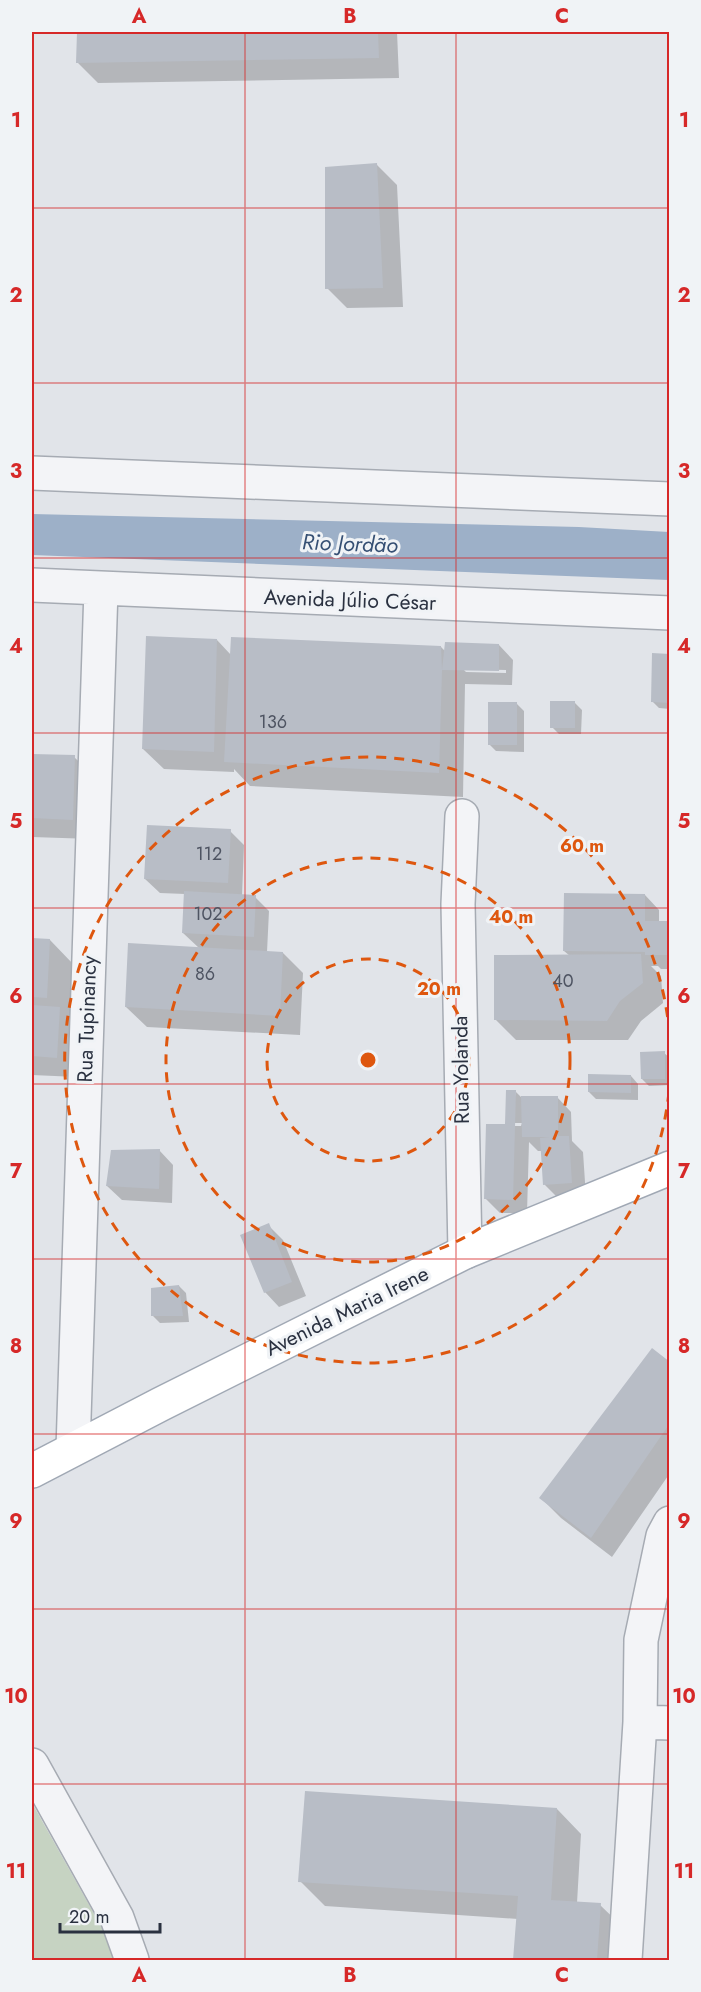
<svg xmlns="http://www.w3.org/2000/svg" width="701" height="1992" font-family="Jost,sans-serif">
<rect width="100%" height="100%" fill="#e1e4e9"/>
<path fill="#c6d3c2" d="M32,1803l74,132 10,25h-84z"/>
<path fill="#9db0c8" d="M32,514l547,13 90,5v48l-637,-25z"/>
<path fill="#0003" fill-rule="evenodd" d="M79,32h318l2,46 -301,5 -20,-20z
M377,165l20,20 6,122 -56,1 -20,-20z
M217,640l14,15 210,-8 5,5 53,-7 14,15 -1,25 -47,-1 -2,113 -213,-11 -16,-17v3l-70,-3 -21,-20zM463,669l43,1v3l-40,-1z
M670,655v54l-11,-1 -7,-7z
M575,703l7,7 -1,24h-22l-7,-7z
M517,704l7,7v41l-28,-1 -7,-7z
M32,755l42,2 21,20 -3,62 -60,-2z
M230,831l14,14 -2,51 13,1 14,14 -2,41 16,1 20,20 -3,62 -153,-8 -21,-20 73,-59 -16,-15 2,-39 -25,-1 -15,-14z
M645,895l14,15v13h11v46h-9l-3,-3h-7l10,10 2,27 -22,18 -13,19h-112l-20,-20 74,-64 -6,-5z
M32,940h18l24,25 3,112 -45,-2z
M664,1053l6,5v27l-21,1 -7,-7z
M631,1076l7,8v16l-42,-1 -7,-7z
M516,1092l5,5h36l14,15 1,29 11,11 3,45 -27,2 -14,-14 -3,-34h-4l-9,-9 -2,71h-27l-15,-15 24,-72zM512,1123h10l-1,3h-9z
M159,1150l14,15 -1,38 -50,-3 -15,-14z
M268,1225l15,15 23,56 -27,11 -14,-15z
M179,1286l7,7 3,29 -29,1 -7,-7z
M670,1364v109l-58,84 -51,-39 -20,-20z
M557,1809l24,25 -4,69 23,2 25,24 -2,31h-108l3,-41 -193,-13 -25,-25z"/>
<path fill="#b8bdc6" d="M77,32h301l1,26 -303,5z
M377,163l6,125 -58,1v-122z
M146,636l71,3 -3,113 -72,-3z
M231,637l210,9 1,24 3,-28 54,2v27l-57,-1 -3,103 -215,-11z
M652,653l18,1v49l-19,-1z
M550,701h25v27h-25z
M488,702h29v43h-29z
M32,754l43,1 -2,65 -41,-2z
M147,825l84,4 -3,54 -84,-4z
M184,891l72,4 -2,42 -72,-4z
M564,893l81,1v27h25v34h-25v-3l-82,-1z
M32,938l18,1 -3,59 -15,-1z
M128,943l155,9 -3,64 -155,-9z
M641,954l2,29 -23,18 -13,20 -113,-1v-65z
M32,1005l28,2 -3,51 -25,-2z
M665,1051v28h-24l-1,-27z
M588,1074l43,1v18l-43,-1z
M506,1090h10l-3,110 -29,-1 2,-75h19z
M521,1096h37v40h11l3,47 -29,2 -3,-47 10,-1h-28z
M160,1149l-1,40 -53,-3 5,-36z
M269,1223l23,59 -28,11 -24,-58z
M179,1285l4,31h-32v-28z
M652,1348l18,14v61l-79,115 -52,-40z
M305,1791l252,17 -6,92 50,3 -4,57h-84l5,-64 -220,-14z"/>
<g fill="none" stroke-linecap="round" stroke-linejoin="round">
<g stroke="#a6abb3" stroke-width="36">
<path id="minor" d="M32,473l638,26
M32,585l638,28
M462,816l-4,88 7,348
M73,1449l28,-860
M640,1722l30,1
M32,1765l85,153 15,42
M625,1960l15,-238 1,-82 22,-104 7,-13"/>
</g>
<g stroke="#a0a8b4" stroke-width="36">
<path id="major" d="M32,1471l129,-67 304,-152 205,-84"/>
</g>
<use href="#minor" stroke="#f3f4f7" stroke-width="33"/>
<use href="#major" stroke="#fff" stroke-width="33"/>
</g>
<path fill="none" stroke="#d62828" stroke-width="1.5" stroke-opacity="0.55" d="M245,32v1928M456,32v1928M32,208h638M32,383h638M32,558h638M32,733h638M32,908h638M32,1084h638M32,1259h638M32,1434h638M32,1609h638M32,1784h638"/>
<g fill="none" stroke="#de570f" stroke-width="3" stroke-dasharray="10 8">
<circle cx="368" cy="1060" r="101"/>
<circle cx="368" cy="1060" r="202"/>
<path d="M669 1092A303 303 0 1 1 669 1028"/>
</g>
<g text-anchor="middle" stroke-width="6" stroke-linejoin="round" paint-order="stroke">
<g font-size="18" fill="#4e5462">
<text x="273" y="728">136</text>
<text x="209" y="860">112</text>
<text x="208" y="920">102</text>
<text x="205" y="980">86</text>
<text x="563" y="987">40</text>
</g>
<g font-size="21" fill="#2a3140" stroke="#f0f3f6">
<text transform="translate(350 600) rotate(2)" y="7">Avenida Júlio César</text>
<text transform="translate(87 1019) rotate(-88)" y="7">Rua Tupinancy</text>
<text transform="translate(461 1070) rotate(-91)" y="7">Rua Yolanda</text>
<text transform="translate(347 1311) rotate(-26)" y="7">Avenida Maria Irene</text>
</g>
<g font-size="22" font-style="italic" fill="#354f73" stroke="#f0f3f6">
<text transform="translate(350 543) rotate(2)" y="8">Rio Jordão</text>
</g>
</g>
<circle cx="368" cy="1060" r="9" fill="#de570f" stroke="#f0f3f6" stroke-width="3"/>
<g font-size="18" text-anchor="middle" font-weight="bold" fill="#de570f" stroke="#f0f3f6" stroke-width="6" stroke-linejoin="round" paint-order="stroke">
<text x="582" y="852">60 m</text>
<text x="511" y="923">40 m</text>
<text x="439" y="995">20 m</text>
</g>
<rect width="701" height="1992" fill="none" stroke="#f0f3f6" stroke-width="66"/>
<path d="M60 1923v9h100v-9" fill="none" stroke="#2a3140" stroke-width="3"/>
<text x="69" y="1923" font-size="18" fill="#2a3140" stroke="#f0f3f6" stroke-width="4.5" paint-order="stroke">20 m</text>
<rect x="33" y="33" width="635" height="1926" fill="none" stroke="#d62828" stroke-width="2"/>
<g font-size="20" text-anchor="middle" font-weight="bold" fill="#d62828">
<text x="139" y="23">A</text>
<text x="350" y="23">B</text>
<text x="562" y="23">C</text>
<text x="16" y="127">1</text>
<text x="684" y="127">1</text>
<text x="16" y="302">2</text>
<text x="684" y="302">2</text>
<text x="16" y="478">3</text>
<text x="684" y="478">3</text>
<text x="16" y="653">4</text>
<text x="684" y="653">4</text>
<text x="16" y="828">5</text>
<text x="684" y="828">5</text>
<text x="16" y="1003">6</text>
<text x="684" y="1003">6</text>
<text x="16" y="1178">7</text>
<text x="684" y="1178">7</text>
<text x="16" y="1353">8</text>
<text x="684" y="1353">8</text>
<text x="16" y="1528">9</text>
<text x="684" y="1528">9</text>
<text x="16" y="1703">10</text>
<text x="684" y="1703">10</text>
<text x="16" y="1878">11</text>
<text x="684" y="1878">11</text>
<text x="139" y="1982">A</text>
<text x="350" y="1982">B</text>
<text x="562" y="1982">C</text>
</g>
</svg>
